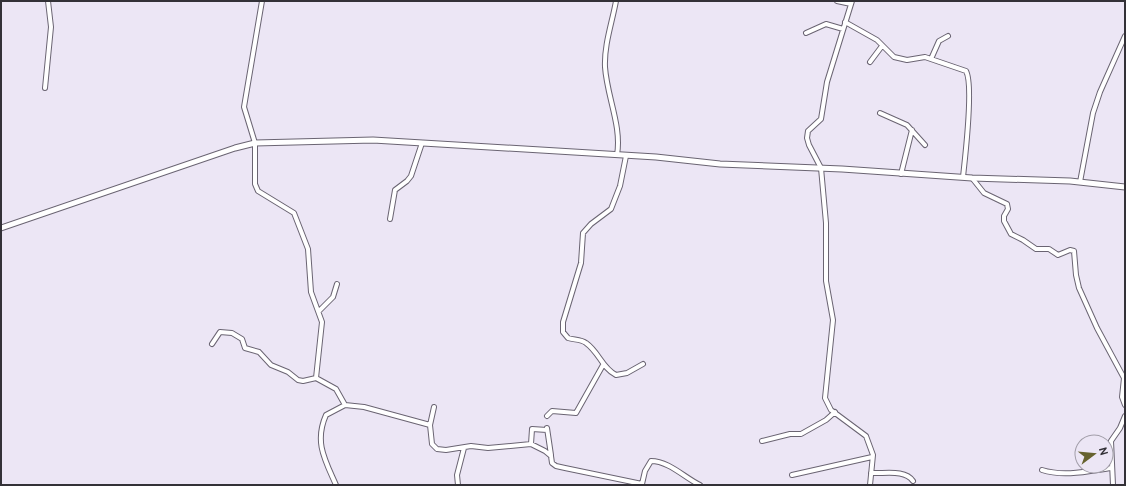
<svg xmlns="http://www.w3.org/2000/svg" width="1126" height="486" font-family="Overpass,sans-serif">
<rect width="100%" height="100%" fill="#ece6f5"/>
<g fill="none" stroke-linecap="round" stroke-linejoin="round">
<g stroke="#6a6472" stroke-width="6">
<path id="minor" d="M616,1c-4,22 -12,44 -11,66 2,30 17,59 12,88
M837,1l14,3
M852,1l-25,81 -6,37 -13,12 -1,7 2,7 12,23 5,55v58l7,39 -8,78 6,12 35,26 7,19 -3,30
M845,22l32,18 17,17 13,3 18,-3 41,14c8,14 -1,87 -3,106
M806,33l20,-9 17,5
M931,59l8,-18 9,-5
M870,62l12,-16
M45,88l6,-61 -3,-26
M880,113l27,12 18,20
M626,156l-6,30 -9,23 -20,15 -8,9 -2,30 -18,59v10l5,6c6,2 13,1 18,5 13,9 16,25 30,32l11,-2 16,-9
M901,174l11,-44
M972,178l12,15 23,11 1,5 -4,7v5l7,13 12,6 13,9h13l9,6 12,-5 4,1 2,24 3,13 18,40 27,50 -2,19 3,8
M1080,182l13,-69 7,-21 25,-56
M390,219l5,-29 12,-9 4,-5 11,-33
M319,311l14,-14 4,-13
M212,344l8,-12 12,1 10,6 3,9 14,4 12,13 17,7 10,8 5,1 13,-3 6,-56 -11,-30 -3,-43 -14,-36 -36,-22 -3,-7v-41l-11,-36 18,-106
M316,378l20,11 9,16 19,2 66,18 2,19 5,5 9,1 25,-4 17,2 43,-4 14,7 6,5 1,7 4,3 9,2 77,16 3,-13 6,-10c18,0 34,17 49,24
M547,416l5,-5 24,2 27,-48
M430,425l4,-18
M547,428l4,27
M762,441l28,-7h11l25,-14 9,-8
M531,444l1,-15 15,1
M1042,470c22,7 47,1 69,-2
M871,473c13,1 34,-4 42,8
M792,475l80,-18
M336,485c-11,-25 -22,-43 -10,-70l19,-10
M458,485l-1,-10 7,-27
M1113,485l-2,-44 9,-13 5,-12"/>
</g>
<g stroke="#6a6472" stroke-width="7">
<path id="tertiary" d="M1,228l234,-80 20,-5 118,-3 283,17 64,7 122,5 130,9 98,3 55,6"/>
</g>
<use href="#minor" stroke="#fff" stroke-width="4"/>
<use href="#tertiary" stroke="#fff" stroke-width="5"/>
</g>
<rect width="1126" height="486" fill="none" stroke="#333137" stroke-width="4"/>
<g transform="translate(1094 454) rotate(74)"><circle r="19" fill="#ece6f5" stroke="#a29ea9"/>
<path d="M0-3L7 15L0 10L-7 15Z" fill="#66622f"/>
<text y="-6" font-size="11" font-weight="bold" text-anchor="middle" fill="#333137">N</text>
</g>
</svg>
